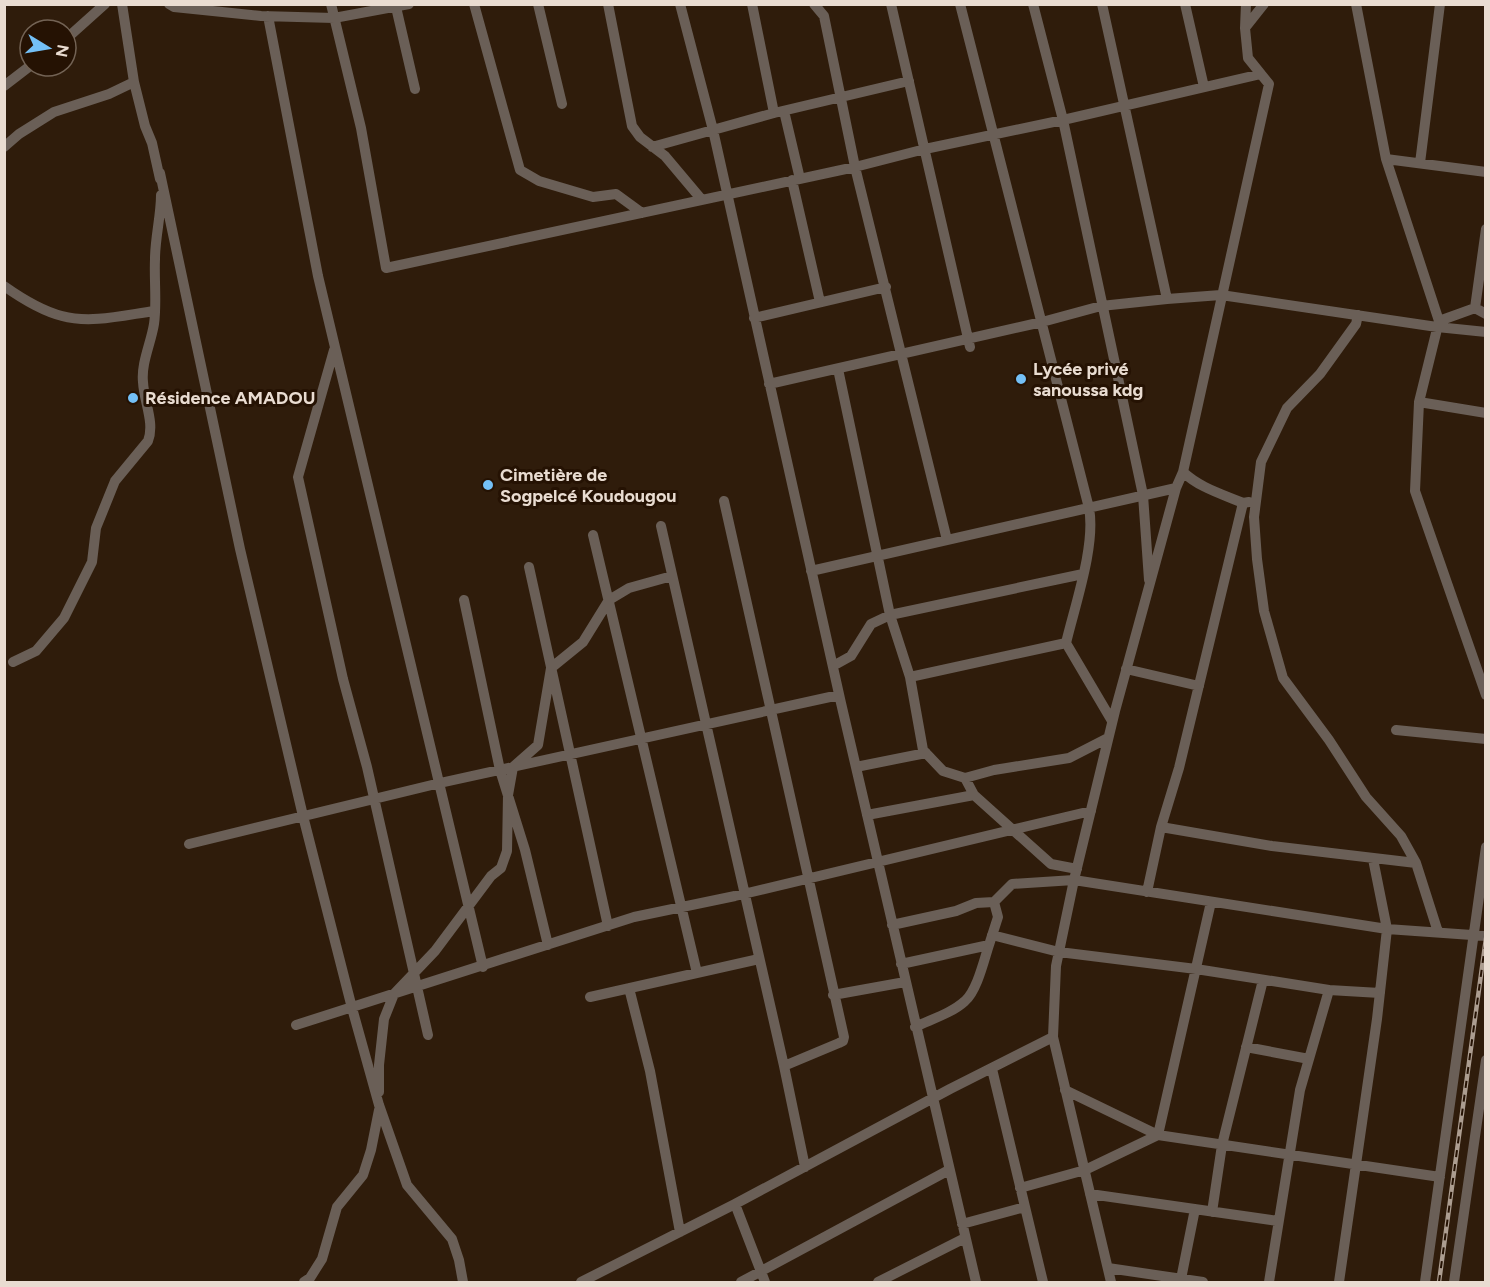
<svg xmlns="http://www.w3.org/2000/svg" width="1490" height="1287" font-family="Figtree,sans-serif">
<rect width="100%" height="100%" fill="#2f1c0b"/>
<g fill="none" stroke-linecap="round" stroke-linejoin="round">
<path stroke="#6a5f57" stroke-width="10" d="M122,4l12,78 11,44 7,17 8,36
M169,4l5,3 87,9 73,2 75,-14
M331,4l30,124 25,140 469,-101 70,-18 138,-29 198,-46
M474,4l46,166 19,11 54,16 23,-3 26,19
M538,4l24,100
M608,4l24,122 8,11 25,19 37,44
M680,4l33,126 128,573 135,579
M752,4l22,109
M814,4l10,12 31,151 92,373
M891,4l79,343
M1033,4l30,116 80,375 6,85
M1102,4l65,295
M1185,4l19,83
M1356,4l30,155 53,162
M396,7l19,82
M268,16l50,260 165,691
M1245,28l1,-24
M66,39l39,-35
M4,86l26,-20
M784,111l16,68
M4,147l15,-13 35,-22 55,-18 25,-12
M652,147l122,-34 135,-32
M1386,159l100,13
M1420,163l20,-159
M160,173l80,376 63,267 49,192 27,97 28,80 45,54 7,21 4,22
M792,180l28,122
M1486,229l-11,79 -36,13 -20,81 -4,89 71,204
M4,286c17,12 38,25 58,30 29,8 63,-1 92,-5
M1475,308l11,6
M1358,315l-2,9 -36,50 -33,34 -26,54 -7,55 3,42 7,52 19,67 46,62 37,57 35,39 15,27 22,69
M754,318l132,-31
M334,350l-36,127 45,202 24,88 61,268
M838,369l52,246 20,62 13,73 20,21 22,7 29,-8 75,-12 39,-20
M769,384l273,-62 59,-16 66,-7 54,-4 216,32 49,5
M1419,402l67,11
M1183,472c17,16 39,22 60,31l6,-1
M724,501l120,536 -1,4 -4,2 -55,23 21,101
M661,526l123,540
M593,535l104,438
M529,567l79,359
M811,571l365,-83
M464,600l36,170 25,80 23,95
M1066,643l46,78
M13,662l23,-11 28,-33 28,-56 4,-34 19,-47 33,-40c7,-18 -4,-39 -5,-59 -2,-19 8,-39 11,-58 3,-21 0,-43 1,-65 0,-21 6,-43 6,-64
M833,666l18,-10 20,-32 19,-9 193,-41
M1126,669l73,17
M910,677l156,-34c9,-38 30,-98 23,-135l-129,-504
M1396,730l90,9
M856,767l70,-14
M965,778l9,17 77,69 26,5
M867,815l107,-20
M1161,827l111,19 144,17
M189,844l251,-61 399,-88
M1147,892l14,-65 18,-59 64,-265
M892,925l64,-14 20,-8 18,-1 18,-18 62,-4 313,49 99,7
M992,935l67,17 137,17 133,21
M901,964l88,-19 9,-28 -4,-15
M629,988l21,83 30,161
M833,995l72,-13
M590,997l169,-38
M296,1025l338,-108 101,-21 356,-85
M915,1027c17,-8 37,-14 50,-26 12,-10 19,-41 24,-56
M1053,1037l58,245
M1246,1047l63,12
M992,1069l51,213
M1065,1090l93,45 282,42
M379,1092v-27l5,-46 10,-25 41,-43 56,-75 10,-8 6,-17 1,-56 5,-28 25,-22 13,-77 32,-26 26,-42 20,-12 43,-12
M1020,1188l65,-18 73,-35 53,-233
M1090,1194l188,27
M1212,1212l10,-67 41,-165
M962,1224l63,-17
M1108,1268l95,14
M1181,1279l14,-70
M304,1282l6,-4 12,-19 15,-52 26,-32 8,-25 8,-40
M581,1282l154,-78
M741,1282l208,-112
M765,1282l-30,-78 215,-115 103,-52 3,-71 18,-86 41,-169 61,-223 7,-16 86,-388 -21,-26 -3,-30 19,-24
M878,1282l87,-44
M1269,1282l31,-192 29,-100 51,3
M1339,1282l38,-263 10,-90 -14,-70
M1425,1282l61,-435
M1454,1282l32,-222"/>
<g stroke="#ac9d90" stroke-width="4.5">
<path id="rail" d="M1439,1282l47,-344"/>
</g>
<use href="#rail" stroke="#251203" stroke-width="2" stroke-dasharray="7" stroke-linecap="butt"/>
</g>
<g fill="#74c0f6" stroke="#251203" stroke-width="2">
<circle cx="1021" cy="379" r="6"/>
<circle cx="133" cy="398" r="6"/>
<circle cx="488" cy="485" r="6"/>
</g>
<g text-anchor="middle" stroke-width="6" stroke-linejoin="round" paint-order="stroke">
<g font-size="18" font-weight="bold" fill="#e9dcd1" stroke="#251203" text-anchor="start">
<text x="1033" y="375">Lycée privé<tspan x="1033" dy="21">sanoussa kdg</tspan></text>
<text x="145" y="404">Résidence AMADOU</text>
<text x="500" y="481">Cimetière de<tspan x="500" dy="21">Sogpelcé Koudougou</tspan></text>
</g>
</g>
<rect width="1490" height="1287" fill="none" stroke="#e9dcd1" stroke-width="12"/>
<g transform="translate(48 48) rotate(101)"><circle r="28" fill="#251203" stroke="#736355" stroke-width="1.5"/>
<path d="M0-4.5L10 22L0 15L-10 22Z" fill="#74c0f6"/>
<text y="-9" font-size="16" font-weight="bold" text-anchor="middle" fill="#e9dcd1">N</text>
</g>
</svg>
